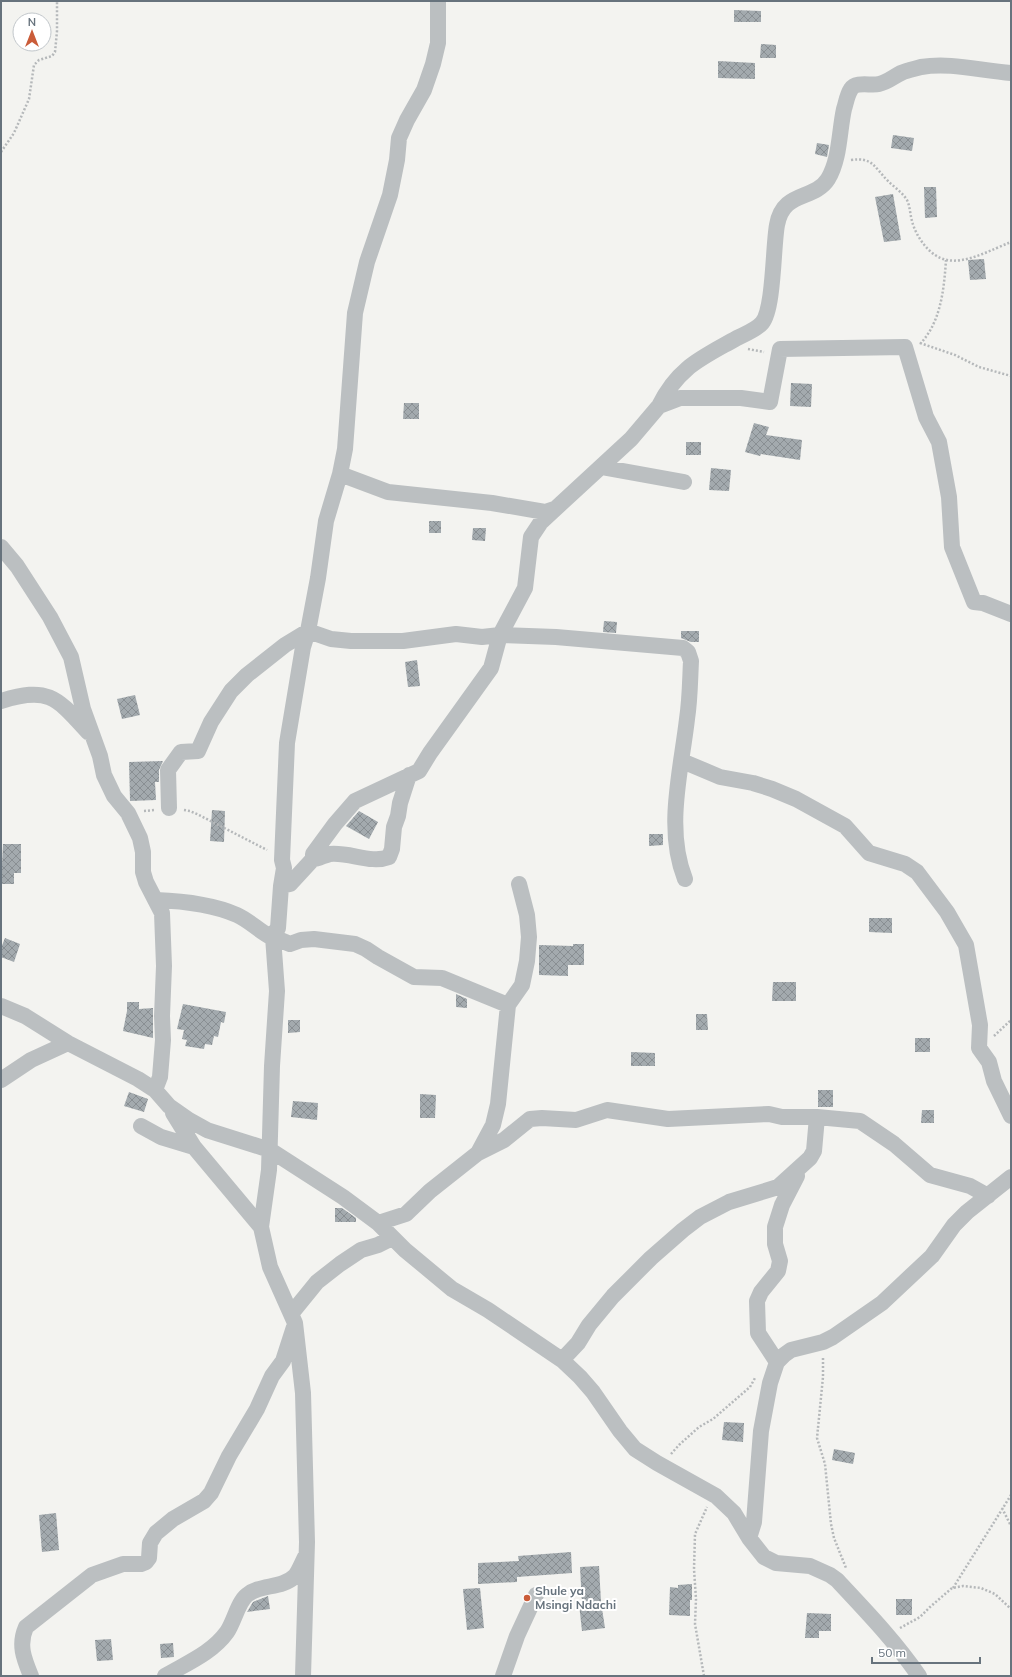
<svg xmlns="http://www.w3.org/2000/svg" width="1012" height="1677" font-family="Mulish,sans-serif">
<defs>
<pattern id="building-cross-hatch" width="8" height="8" patternUnits="userSpaceOnUse"><rect width="8" height="8" fill="#a3aaae"/><path d="M0 0l8 8M0 8l8-8" fill="none" stroke="#898f93"/></pattern>
</defs>
<rect width="100%" height="100%" fill="#f3f3f0"/>
<path fill="url(#building-cross-hatch)" d="M734,10l27,1v11h-27z
M761,44l15,1v13h-16z
M718,61l37,2v16l-37,-1z
M893,135l21,3 -2,13 -21,-3z
M817,143l12,2 -2,12 -12,-3z
M924,187h12l1,30 -12,1z
M893,194l8,46 -17,2 -9,-45z
M984,259l2,20 -16,1 -2,-20z
M791,383l21,1 -1,23 -21,-1z
M404,403h15v16h-16z
M754,423l15,4 -3,8 36,5 -2,20 -39,-6 -1,2 -15,-4z
M686,442h15v13h-15z
M711,468l20,2 -2,21 -20,-1z
M429,521h12v12h-12z
M473,528h13l-1,13 -13,-1z
M604,621l13,1 -1,11 -13,-1z
M681,631h18v11h-8l-10,-4z
M417,660l3,26 -12,1 -3,-25z
M135,695l5,20 -18,4 -5,-20z
M163,761l-4,9v12h-4l1,18 -26,1 -1,-39z
M212,810l13,1 -1,31 -14,-1z
M359,811l19,11 -9,17 -23,-13z
M649,834h14v11l-14,1z
M3,844h18v29h-7v11h-13z
M869,918h23v15l-23,-1z
M5,938l15,6 -6,18 -13,-5v-9z
M573,944h11v21h-16v11l-29,-1v-30l34,1z
M773,982h23v19h-24z
M456,994l11,5v9l-11,-1z
M127,1002h12v7l14,-1v30l-30,-7 4,-20z
M183,1004l43,8 -2,11 -3,-1 -3,15 -4,-1 -2,9 -7,-1 -1,5 -19,-3 2,-6 -5,-1 2,-9 -7,-1z
M696,1014h11l1,16h-12z
M288,1020h12v12l-12,1z
M915,1038h15v14h-15z
M631,1052l24,1v13h-24z
M818,1090h15v17h-15z
M129,1092l19,7 -4,13 -20,-6z
M420,1094l16,1 -1,23h-15z
M293,1101l25,2 -1,17 -26,-3z
M922,1110h12v13h-13z
M335,1208h7l14,10v4h-21z
M724,1422l20,1 -1,19 -21,-2z
M834,1449l21,4 -2,11 -21,-4z
M56,1513l3,37 -17,2 -3,-37z
M571,1552l1,21 -55,4v5l-39,2v-21l41,-2 -1,-5z
M599,1566l2,36 4,26 -23,3 -3,-27h3l-2,-37z
M692,1584v16h-2v16l-21,-1 1,-28 8,1v-3z
M480,1588l4,40 -17,2 -4,-41z
M268,1596l2,13 -23,3 6,-10z
M896,1599h16v16h-16z
M807,1613l24,1v17h-12v7h-14z
M111,1639l2,21 -16,1 -2,-21z
M173,1643l1,14 -13,1 -1,-14z"/>
<g fill="none" stroke-linecap="round" stroke-linejoin="round">
<path stroke="#b5b8ba" stroke-width="2.5" stroke-dasharray="2 2" stroke-linecap="butt" d="M1,152l13,-19 15,-34 5,-34 5,-5 13,-4 3,-4 2,-21v-30
M851,160c22,-3 23,7 37,21 6,6 14,11 19,19 3,6 3,14 5,21 4,16 18,36 35,39 19,4 46,-11 64,-18
M920,343l35,12 24,12 32,9
M920,344c21,-22 24,-55 26,-84
M748,349l16,3
M184,810l6,1 9,4 68,35
M144,811l11,-1
M994,1036l17,-16
M823,1358v19l-6,61 8,26 6,60 3,14 12,30
M671,1454l8,-9 20,-18 14,-8 37,-32 5,-9
M1002,1508l9,18
M953,1588l58,-93
M900,1628l20,-11 10,-10 22,-19 11,-2 18,2 14,6 16,15
M704,1676l-9,-52 1,-25 -2,-30 1,-35 12,-27"/>
<path stroke="#bbbfc1" stroke-width="16" d="M659,406c19,-39 43,-48 78,-68 8,-4 19,-8 25,-15 12,-14 11,-77 15,-98 6,-35 37,-24 51,-46 12,-20 11,-47 16,-70 2,-6 3,-14 7,-20 5,-8 20,-3 28,-5 9,-2 14,-7 22,-11 6,-3 13,-4 20,-6 30,-5 60,4 90,6
M601,467l83,15
M340,474l48,18 104,11 53,9 9,-3
M1,547l16,19 33,51 21,40 12,52 17,47 4,19 10,21 14,17 12,25 3,14v20l3,10 16,31 2,53 -2,50 1,24 -3,37 -5,13
M1,701c48,-15 56,-3 87,31
M682,761l38,16 33,6 19,6 24,10 49,27 24,27 36,11 12,8 30,40 19,33 14,80 -1,23 10,14 5,19 17,35
M169,808l-1,-38 13,-18 17,-1 13,-29 20,-31 16,-16 38,-30 23,-14 23,8 20,2h52l53,-7 26,3 18,-2 56,2 127,11 5,4 3,9c-1,19 -1,39 -4,58 -6,52 -22,110 -2,160
M313,859c6,0 11,-4 17,-5 20,-2 41,10 59,3l3,-8 2,-22 4,-11 2,-13 9,-28
M281,886l9,-2 23,-25v-5l22,-30 20,-23 64,-30 11,-18 61,-85 9,-33 25,-47 6,-51 10,-15 90,-83 28,-33 21,-8h61l29,4 10,-53 125,-2 21,70 13,25 10,55 3,50 22,55 9,1 28,11
M156,900c27,1 56,4 81,15 13,6 22,16 34,22l7,-9
M273,937l17,7 11,-4 13,-1 41,5 11,5 12,8 36,20 28,1 66,27
M1,1006l24,10 43,27 70,36 17,11 14,16 20,14 18,10 63,20 73,47 35,26 27,27 47,39 36,21 74,50 18,17 13,15 27,39 15,18 22,14 59,33 18,17 15,25 15,19 12,6 34,3 20,9 7,5c29,31 58,61 82,96
M1,1080l30,-20 37,-17
M173,1113l21,34 67,80
M141,1126l20,11 33,10
M478,1153l15,-28 5,-21 10,-99 14,-20 5,-24 2,-24 -2,-22 -8,-31
M378,1223l28,-9 24,-23 48,-38 26,-13 26,-21 12,-1 34,2 31,-10 61,9 101,-5 13,3h35
M291,1314l26,-32 23,-18 21,-14 17,-5 14,-7
M562,1360l16,-17 11,-18 24,-29 38,-38 32,-28 17,-13 29,-15 49,-15 32,-29 4,-7 3,-34 43,4 34,23 36,31 40,11 18,10
M777,1362l-19,-29 -1,-32 4,-9 17,-21 2,-10 -5,-17v-17l7,-22 15,-29
M749,1538l5,-16 7,-91 9,-48 7,-21 7,-7 7,-5 32,-8 10,-5 49,-34 50,-47 22,-31 13,-13 44,-35
M31,1676c-7,-17 -13,-31 -5,-49l66,-52 31,-11h18l5,-2 3,-4 1,-15 6,-10 17,-14 31,-18 7,-8 18,-37 28,-47 15,-33 11,-15 11,-34
M165,1676c22,-13 47,-23 62,-44 7,-10 11,-30 20,-37 13,-11 35,-6 48,-19 4,-5 7,-13 10,-19
M303,1676l4,-134 -4,-149 -8,-70 -25,-56 -9,-40 8,-57 3,-104 5,-75 -4,-54 5,-9 3,-42 3,-18 -2,-8 5,-117 16,-96 5,-16 10,-53 8,-57 14,-47 5,-25 10,-136 12,-51 23,-67 7,-35 2,-22 8,-18 17,-30 9,-26 5,-21v-42
M503,1676l14,-40 19,-41"/>
</g>
<circle fill="#ca5c39" stroke="#fff" stroke-width="1.5" cx="527" cy="1598" r="4"/>
<g text-anchor="middle" stroke-width="4" stroke-linejoin="round" paint-order="stroke">
<g font-size="12" font-weight="bold" fill="#67737d" stroke="#fff" text-anchor="start">
<text x="535" y="1595">Shule ya<tspan x="535" dy="14">Msingi Ndachi</tspan></text>
</g>
</g>
<rect width="1012" height="1677" fill="none" stroke="#67737d" stroke-width="4"/>
<g transform="translate(32 32)"><circle r="19" fill="#ffffff" stroke="#c2c7cb"/>
<path d="M0-3L7 15L0 10L-7 15Z" fill="#ca5c39"/>
<text y="-6" font-size="11" font-weight="bold" text-anchor="middle" fill="#67737d">N</text>
</g>
<path d="M872 1657v6h108v-6" fill="none" stroke="#67737d" stroke-width="2"/>
<text x="878" y="1657" font-size="12" fill="#67737d" stroke="#ffffff" stroke-width="3" paint-order="stroke">50 m</text>
</svg>
